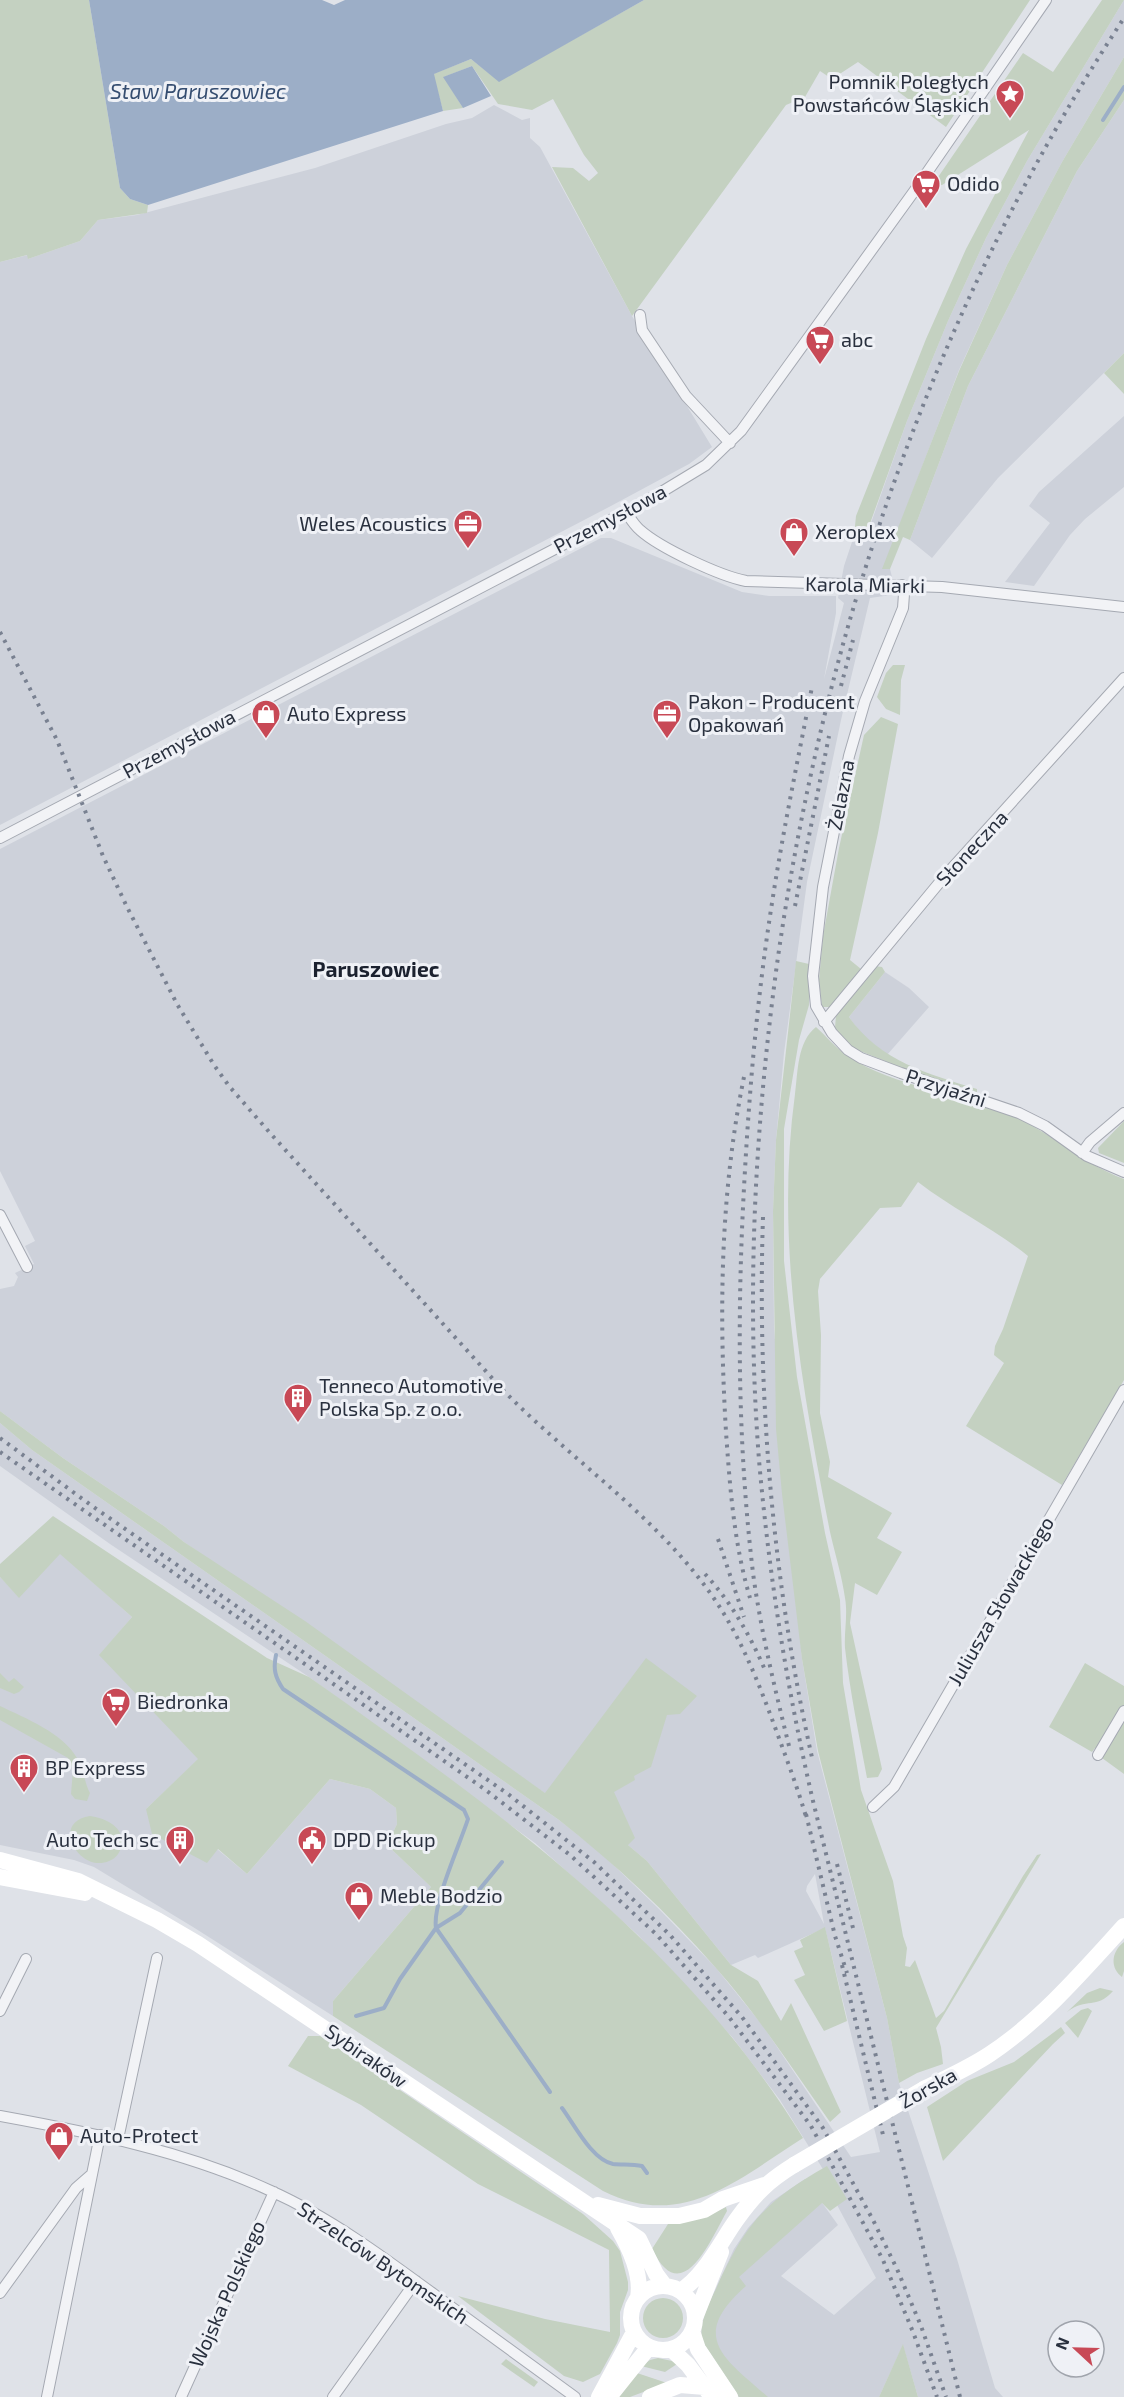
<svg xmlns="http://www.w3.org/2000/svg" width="1124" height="2397" font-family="'Exo 2',sans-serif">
<rect width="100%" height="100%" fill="#dfe2e8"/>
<path fill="#cdd1da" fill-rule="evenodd" d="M1124,0v57l-62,105 -55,103 -48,105 -76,199h7l6,24 -5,2 -21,3 -29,122 -34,162 -23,171 -8,87 -3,71 1,117 28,331 15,92 70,267 12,65 58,176 38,129 8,9h-85l-15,-52 -24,52h-140l-37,-67 2,-16 30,-65 14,-21 23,-26 34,-23 33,46 -57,51 53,39 42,-37 -40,-75 -2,-16 -54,-87 -47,-62 -95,-103 -103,-92 -226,-166 -199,-133 -110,-78v-43l32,27 527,370 43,34 57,55 57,59 47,58 88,131 29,-5 -55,-224 -67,30 -3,-3 -24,10 -84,-104 -93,-78 -8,11 -362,-252 -20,-16 -101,-68 -63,-47v-122l14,-3 4,-9 -3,-4 19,-9 -9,-18 10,-5 -35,-70v-322l601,-311h10l131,54 27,4h67v17l-12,66 20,-76 -6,-5 6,-32 10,-30 11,4 42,-119 41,-100 38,-83 41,-77zM815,1874l9,50 -18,-33 1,-5z
M1124,100v253l-126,125 -66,80 -22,-18 58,-154 109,-215z
M494,105l28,15 8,-2v20l10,9 92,169 80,131 -23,17 -80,43 -609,318v-563l28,-7v4l52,-18 18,-21 39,-5 178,-47 131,-44 26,-6z
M1124,416v71l-39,32 -15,16 -36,51 -29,-4 45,-59 -21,-17 10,-14z
M885,972l24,16 20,19 -42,48 -26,-21 -12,-17z
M60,1553l72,64 -32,38 99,104 -53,50 71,40 30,25 83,-95 40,10 26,19 1,16 -10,21 44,42 -98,114v15l-140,-89 -99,-60 -20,-7 -74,-15v-268l19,20z"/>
<path fill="#c4d1c1" d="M0,0h89l31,188 10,11 18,6 -1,8 -49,7 -18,21 -52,18 -1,-4 -27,7z
M644,0h386l-84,127 -88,-65 -26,17 -12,-8 -15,26 -19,8 -154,211 -80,-149 21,1 16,13 9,-8 -14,-18 -31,-56 -21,11 -34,-6 -26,-38 -28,11 19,31 -20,3 -10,-37 38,-15 28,22z
M1102,0h22l-97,161 -41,77 -38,83 -41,100 -43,119 -10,-4 2,-20 70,-177 40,-90 63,-119 -87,55 -8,-2 89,-130 30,19z
M1124,57v43l-47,71 -109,215 -58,154 -7,-3 -13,32h-8l77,-198 48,-106 55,-103z
M1124,353v41l-20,-21z
M893,665h12l-4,15 -1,35 -14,-6 -9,-12 9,-24z
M881,717l17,7 -20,109 -28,127 11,9 -31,38h-8l-3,-27 4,-44 16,-88 25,-113z
M796,961l13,3v41l-10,35 -15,89v132l13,116 28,156 15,67 3,83 18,107 32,91 10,55 4,12 -2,18 5,1 5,-7 21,58 8,-7 79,-135 14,-21 4,-1 -105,174 5,19 2,17 -26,9 -18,10 -12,-65 -69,-267 -16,-92 -20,-165 -6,-65 -3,-218 3,-71z
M875,966l7,1 3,5 -36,45c31,44 79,57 128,72v4l-77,-26 -45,-18 -7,-5 -13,-16 1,-13z
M816,1027c10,9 19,20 30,28 49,33 117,38 171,63 39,18 65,45 107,61v201l-62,105 -96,-59 38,-63 -10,-8 1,-9 8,-17 25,-73c-35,-28 -75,-47 -110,-74l-17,25 -21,1 -60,71 -2,12 3,44 -1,78 10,49 -2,15 64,36 -15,25 25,14 -25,43 -22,-12 -5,40 32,146 -4,8 -11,1c-8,-43 -17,-86 -22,-130 -1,-17 3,-33 0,-50 -3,-22 -10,-44 -15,-66 -28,-143 -55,-292 -35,-438 3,-22 2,-52 21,-67z
M1124,1121v42l-25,-10 -1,-5z
M0,1411l63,47 101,68 20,16 121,79 240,172 101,-135 51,38 -17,18 -13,1 -16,52 -17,9 1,4 -21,12 21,46 -7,7 19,16 84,104 27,16 23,40 10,-18 50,109 -11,10c-37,-52 -72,-107 -115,-155 -47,-54 -100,-103 -156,-147l-527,-370 -32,-27z
M53,1516l214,142 42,19c184,130 375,265 494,461 -65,41 -120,93 -200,53l-270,-175v-15l98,-114 -44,-42 10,-21 -1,-16 -26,-19 -40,-10 -83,95 -29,-25 -11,14 -55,-29 -6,-25 52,-50 -99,-104 33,-38 -72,-63 -41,44 -19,-21v-13z
M1085,1663l39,23v19l-26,44 -3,-1 -3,4 -43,-25z
M0,1673l9,9 5,-4 10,9 -5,5 -5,2 -14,-6z
M0,1706c25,12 63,27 77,52 7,11 7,24 13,35l-3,8 -12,-2 -4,-5 2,-24 -5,-12 -68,-38z
M1124,1718v56l-22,-16z
M90,1816c16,2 37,12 31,32 -2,6 -6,11 -12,13 -29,13 -60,-39 -19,-45z
M825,1927l22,94 -23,10 -30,-51 11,-5 -11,-24 9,-4 -3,-7z
M1124,1942v29l-2,6c-13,-10 -10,-26 2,-35z
M1100,1988l13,3c-17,19 -26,6 -46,21l20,-19z
M1088,2008l4,3 -14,27 -13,-15 16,-13z
M1061,2027l4,6 -12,11 -110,117 -16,-54 40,-26 47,-19z
M308,2036h12l263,178 30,27 7,10 8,31v8l-8,22v23l-3,8 -17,31 -17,8 -19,-6 -106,-80 87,23 65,13 -1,-82 -131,-66 -117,-79 -73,-39z
M827,2166l20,33 -17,12 -8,-8 -83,74 7,9c-58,51 -22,72 22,111h-29l-37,-56c-3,-18 6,-36 14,-52 29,-65 49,-88 111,-123z
M726,2207l1,4c-16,28 -45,100 -75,38l16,-25 36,-7z
M643 2318a20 20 0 1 1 40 0a20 20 0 1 1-40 0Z
M903,2344l15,53h-39z
M658,2358l14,3 5,3 -12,8 -24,-6 9,-6z
M506,2359l32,23 -4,5 -33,-23z
M637,2373l30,10 -37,14h-11z"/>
<path fill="#9caec7" d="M89,0h233l12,5 11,-5h299l-145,82 -28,-23 -37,15 9,37 -295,94 -18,-6 -10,-11z
M472,66l19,30 -28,12 -20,-31z"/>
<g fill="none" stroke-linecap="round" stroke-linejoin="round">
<path stroke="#9caec7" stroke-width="4" d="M1103,120l21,-33
M276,1655c-3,14 -1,22 7,34l181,121 4,9c-8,25 -36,86 -32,109l114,164
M356,2016l28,-8 16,-29 36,-51 24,-15 42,-51
M562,2108c12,16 30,52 51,56 9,1 19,0 29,2l5,7"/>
<g stroke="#a5a9b2" stroke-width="12">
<path id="street" d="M640,315l2,15 44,66 44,47
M626,512c4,6 8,13 14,18 20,18 80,46 106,51l196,6 182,20
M902,585l2,9 -1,14 -38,93 -16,55 -26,131 -10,89 3,30 16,27 16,17 13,8 40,15 118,40 26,13 42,30 37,16
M0,838l645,-336 61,-37 35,-34 174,-241 131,-190
M824,1022l120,-145 180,-199
M1082,1153l8,-11 34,-29
M0,1215l27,52
M1098,1755l26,-44
M873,1807l21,-20 230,-397
M0,2011l26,-52
M0,2116c93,17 185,35 271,75 60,27 115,68 168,107 46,33 91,66 136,99
M118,2139l39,-181
M0,2293l76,-105 16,-14
M47,2397l53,-262
M181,2397l93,-205
M333,2397l83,-116"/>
</g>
<use href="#street" stroke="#f2f3f6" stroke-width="10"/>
<path stroke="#fff" stroke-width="16" d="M0,1860l78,21 79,39 41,24 441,295 17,35 9,12
M0,1877l85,16
M924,2089c22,-11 45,-21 66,-35 50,-33 94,-84 134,-128
M598,2205l42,11h39l25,-6 19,-11 41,-14
M618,2228c12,21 24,46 20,70
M631 2318a32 32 0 1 1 64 0a32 32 0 1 1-64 0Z
M680,2291c24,-14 41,-50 57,-72 18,-25 31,-38 57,-54
M695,2318l26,-66
M692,2331l6,18 32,48
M671,2349l17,16 24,32
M599,2397l35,-65
M609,2397l40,-50
M650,2397l30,-12 25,2"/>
<path stroke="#798191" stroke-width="4" stroke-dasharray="3 6" stroke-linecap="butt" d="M0,632l57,108 46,116 24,51 50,97 37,61 15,21 41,47 232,256c67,69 149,123 206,201 31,42 50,91 68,140 11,30 22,59 31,90
M841,686l12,-46
M795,906l34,-170
M744,1077c-24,117 -25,236 -18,355 4,56 8,112 24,166
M763,1217c-6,181 10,368 50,545
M0,1438l92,68 416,288 86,68 76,73 72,82 81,111 50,92 24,49 24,57 25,71
M0,1452l483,336 87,67 86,79 73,83 82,109 72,134 30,72 24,65
M718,1539l26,78
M705,1574c26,28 45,61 60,96
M789,1746c-14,-57 -28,-114 -36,-173 -16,-134 -16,-268 -8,-403 5,-89 13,-178 27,-267 11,-72 26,-144 40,-216
M806,1814l29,122 12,37
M837,1864l16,64
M842,1965l42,174
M960,2397l-147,-596c-26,-112 -44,-226 -54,-341 -13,-168 -4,-337 19,-503 48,-335 160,-656 346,-939"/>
<path stroke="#fff" stroke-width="16" d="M794,2165l130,-76"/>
</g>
<defs>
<g id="sight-pin" transform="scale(1.5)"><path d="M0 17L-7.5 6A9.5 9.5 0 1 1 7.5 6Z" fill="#c84956" stroke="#eff1f6"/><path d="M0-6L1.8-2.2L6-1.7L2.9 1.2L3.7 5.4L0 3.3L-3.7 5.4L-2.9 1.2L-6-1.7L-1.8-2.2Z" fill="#fff"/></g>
<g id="supermarket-pin" transform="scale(1.5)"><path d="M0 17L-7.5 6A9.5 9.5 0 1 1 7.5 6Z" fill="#c84956" stroke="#eff1f6"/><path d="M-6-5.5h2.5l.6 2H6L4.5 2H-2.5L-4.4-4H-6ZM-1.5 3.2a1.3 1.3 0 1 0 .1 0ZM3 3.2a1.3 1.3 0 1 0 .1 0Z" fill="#fff"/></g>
<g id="office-pin" transform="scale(1.5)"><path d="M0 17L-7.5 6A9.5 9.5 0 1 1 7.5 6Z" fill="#c84956" stroke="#eff1f6"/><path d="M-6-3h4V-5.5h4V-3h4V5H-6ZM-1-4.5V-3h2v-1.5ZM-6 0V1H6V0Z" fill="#fff"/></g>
<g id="shop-pin" transform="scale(1.5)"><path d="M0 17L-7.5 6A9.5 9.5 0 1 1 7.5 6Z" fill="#c84956" stroke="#eff1f6"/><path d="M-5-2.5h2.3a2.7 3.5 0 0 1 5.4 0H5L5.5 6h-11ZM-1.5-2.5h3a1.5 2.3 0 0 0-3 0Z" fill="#fff"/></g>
<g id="building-pin" transform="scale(1.5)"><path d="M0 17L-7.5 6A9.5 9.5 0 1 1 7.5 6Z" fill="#c84956" stroke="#eff1f6"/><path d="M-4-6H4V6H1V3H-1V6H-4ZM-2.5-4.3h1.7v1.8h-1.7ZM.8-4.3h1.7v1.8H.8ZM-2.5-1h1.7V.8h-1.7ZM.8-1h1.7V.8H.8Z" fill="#fff"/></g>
<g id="civic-pin" transform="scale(1.5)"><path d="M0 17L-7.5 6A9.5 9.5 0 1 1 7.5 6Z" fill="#c84956" stroke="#eff1f6"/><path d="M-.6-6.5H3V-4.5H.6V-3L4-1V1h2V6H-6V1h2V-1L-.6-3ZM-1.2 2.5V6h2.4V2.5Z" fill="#fff"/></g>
</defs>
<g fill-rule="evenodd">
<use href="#sight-pin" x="1010" y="94"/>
<use href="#supermarket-pin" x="926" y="184"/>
<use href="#supermarket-pin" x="820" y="340"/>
<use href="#office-pin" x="468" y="524"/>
<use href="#shop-pin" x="794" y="532"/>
<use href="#shop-pin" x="266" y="714"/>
<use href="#office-pin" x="667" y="714"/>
<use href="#building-pin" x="298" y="1398"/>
<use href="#supermarket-pin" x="116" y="1702"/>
<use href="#building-pin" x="24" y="1768"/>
<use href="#building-pin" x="180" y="1840"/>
<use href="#civic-pin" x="312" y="1840"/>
<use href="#shop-pin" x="359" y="1896"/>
<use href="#shop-pin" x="59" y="2136"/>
</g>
<g text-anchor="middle" stroke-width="6" stroke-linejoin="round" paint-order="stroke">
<g font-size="20" fill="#29303e" stroke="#eff1f6" text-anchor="start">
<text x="989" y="89" text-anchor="end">Pomnik Poległych<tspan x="989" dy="23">Powstańców Śląskich</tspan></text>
<text x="947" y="191">Odido</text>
<text x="841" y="347">abc</text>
<text x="447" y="531" text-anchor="end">Weles Acoustics</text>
<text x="815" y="539">Xeroplex</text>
<text x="688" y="709">Pakon - Producent<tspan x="688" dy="23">Opakowań</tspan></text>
<text x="287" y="721">Auto Express</text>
<text x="319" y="1393">Tenneco Automotive<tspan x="319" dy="23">Polska Sp. z o.o.</tspan></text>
<text x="137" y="1709">Biedronka</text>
<text x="45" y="1775">BP Express</text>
<text x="159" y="1847" text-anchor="end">Auto Tech sc</text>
<text x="333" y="1847">DPD Pickup</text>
<text x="380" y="1903">Meble Bodzio</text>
<text x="80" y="2143">Auto-Protect</text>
</g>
<g font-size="20" fill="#29303e" stroke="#eff1f6">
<text transform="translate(610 519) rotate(-28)" y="7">Przemysłowa</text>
<text transform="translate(865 585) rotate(1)" y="7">Karola Miarki</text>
<text transform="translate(179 744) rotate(-28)" y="7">Przemysłowa</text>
<text transform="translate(841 795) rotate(-79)" y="7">Żelazna</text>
<text transform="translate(972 848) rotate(-47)" y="7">Słoneczna</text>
<text transform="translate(946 1088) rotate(18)" y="7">Przyjaźni</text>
<text transform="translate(1001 1601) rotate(-60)" y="7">Juliusza Słowackiego</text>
<text transform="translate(366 2056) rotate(35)" y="7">Sybiraków</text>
<text transform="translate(928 2088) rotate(-29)" y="7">Żorska</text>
<text transform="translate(383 2263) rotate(34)" y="7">Strzelców Bytomskich</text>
<text transform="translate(227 2294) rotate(-66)" y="7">Wojska Polskiego</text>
</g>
<g font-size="21" font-style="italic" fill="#354d70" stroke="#eff1f6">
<text x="198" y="99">Staw Paruszowiec</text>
</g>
<g font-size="21" font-weight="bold" fill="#1b212f" stroke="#eff1f6">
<text x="376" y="977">Paruszowiec</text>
</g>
</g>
<g transform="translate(1076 2349) rotate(292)"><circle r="28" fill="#eff1f6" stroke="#a0a4ac" stroke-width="1.5"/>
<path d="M0-4.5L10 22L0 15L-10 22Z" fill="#c84956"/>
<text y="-9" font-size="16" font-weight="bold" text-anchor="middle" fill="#29303e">N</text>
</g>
</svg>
